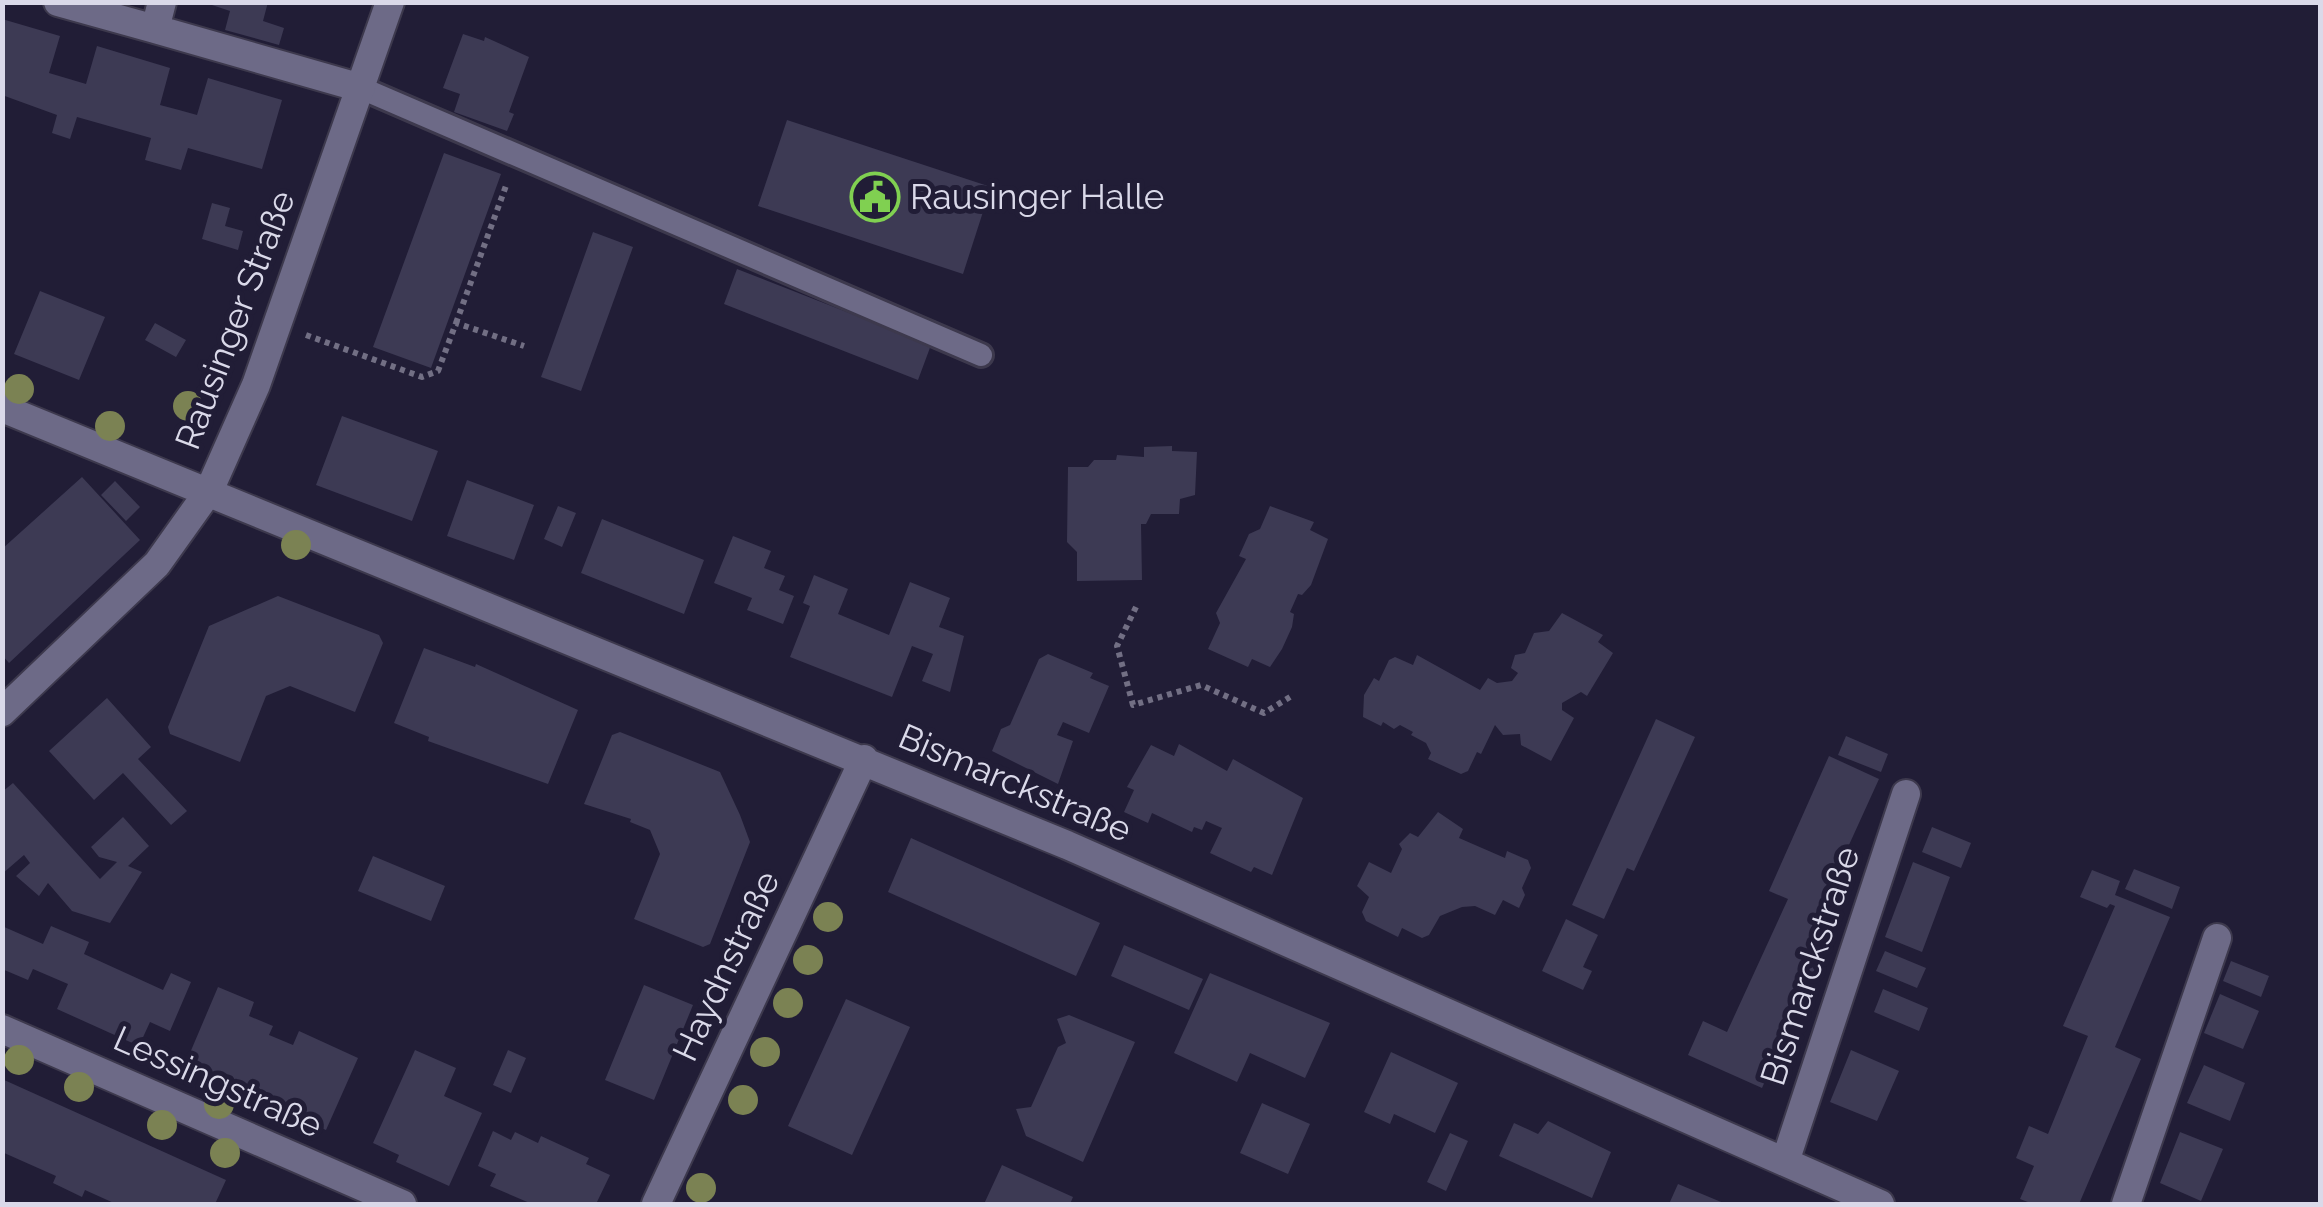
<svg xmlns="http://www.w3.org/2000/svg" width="2323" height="1207" font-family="Raleway,sans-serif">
<rect width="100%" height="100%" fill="#211d36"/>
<path fill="#3d3a54" d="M203,2h65l-5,19 21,7 -5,17 -54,-15 5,-19z
M2,19l58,17 -11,37 37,11 11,-38 73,22 -10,37 19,5 18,5 11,-37 74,22 -20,69 -74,-21 -7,22 -36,-10 6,-22 -74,-21 -7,22 -18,-6 5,-18 -55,-20z
M463,34l21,7 1,-4 44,20 -20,55 5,2 -7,17 -53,-19 6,-18 -17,-6z
M787,120l204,67 -28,87 -205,-68z
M444,153l57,21 -70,194 -58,-21z
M212,203l18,5 -5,18 18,5 -5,19 -36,-11z
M593,232l40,15 -52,144 -40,-14z
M737,269l194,76 -13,35 -194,-76z
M40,291l65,26 -26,63 -65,-26z
M155,323l31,17 -10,17 -31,-17z
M342,416l96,35 -26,70 -96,-36z
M1172,446v5l25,1 -2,43 -15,4 -1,15h-28l-5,10h-5l1,56 -65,1v-29l-10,-10 1,-75h20l6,-7h22l1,-5 27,2v-10z
M82,477l58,63 -131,123 -7,-8v-106z
M467,480l67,25 -20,55 -67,-24z
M115,481l25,26 -14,14 -25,-26z
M558,506l18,7 -14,34 -18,-8z
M1270,506l44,16 -4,8 18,9 -17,46 -9,10 -4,-1 -8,18 4,2 -2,13 -10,22 -12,18 -18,-8 -4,8 -40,-18 12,-26 -4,-10 30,-54 -7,-3 10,-22 11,-5z
M602,519l102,41 -20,54 -103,-41z
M733,536l38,15 -7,17 21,8 -6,14 15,6 -11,28 -36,-14 5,-12 -38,-15z
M814,575l34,14 -10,25 51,21 21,-53 40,16 -11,29 25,9 -14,56 -28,-11 11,-27 -21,-8 -20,51 -102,-40 20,-51 -7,-3z
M278,596l101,39 4,8 -28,69 -65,-26 -24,10 -26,66 -70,-28 -2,-7 41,-101z
M1562,613l41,22 -5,7 15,11 -26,43 -6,-4 -19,11v7l12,8 -23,43 -30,-16 -1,-11 -17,1 -8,-10 -14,29 -4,-2 -9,19 -7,3 -33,-15 3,-6 -5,-10 -15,-8 2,-3 -13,-7 -6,4 -11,-7 -2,4 -18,-9 1,-22 10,-17 5,3 10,-21 6,-3 18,8 4,-10 63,35 8,-12 9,5 15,-2 6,-8 -7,-5 4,-13 10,-2 9,-20 15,-2z
M424,648l51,19 1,-3 102,46 -30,74 -120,-43 1,-4 -35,-14z
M1048,654l45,19 -3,5 19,8 -20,47 -26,-11 -6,13 16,6 -15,43 -66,-33 9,-22 9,-4 29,-66z
M107,698l44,49 -13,12 49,52 -16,14 -48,-52 -29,27 -45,-49z
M1656,719l39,18 -61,134 -7,-3 -23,51 -32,-14z
M620,732l100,40 20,43 10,27 -40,102 -7,3 -69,-28 26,-65 -10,-24 -20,-8 1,-3 -47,-15 28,-69z
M1846,736l42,18 -7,18 -43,-17z
M1179,744l48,27 6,-12 70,39 -31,77 -18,-8 -3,5 -41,-19 12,-25 -16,-7 -4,9 -8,-3 -2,5 -40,-19 -4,10 -24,-11 10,-22 -7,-3 24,-42 23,11z
M1829,756l50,23 -61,134 19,9 -75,166 -74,-33 15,-34 24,11 61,-133 -19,-8z
M13,783l87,96 17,-17 -18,-5 -8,-10 32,-30 26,29 -21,20 14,6 -32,51 -38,-12 -24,-28 -9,13 -23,-20 14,-13 -6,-8 -22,19v-82z
M1438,812l25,17 -4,9 46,20 2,-7 21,9 3,8 -9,20 3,7 -6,13 -16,-8 -8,15 -20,-9 -13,1 -22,9 -11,19 -7,3 -20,-10 -4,9 -32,-16 -4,-9 7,-15 -12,-11 12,-24 22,11 11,-24 -3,-5 11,-11 8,4z
M1932,827l39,16 -10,25 -39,-16z
M911,838l189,85 -24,53 -188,-84z
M373,856l72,30 -14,35 -73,-30z
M1913,862l37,15 -28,75 -37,-15z
M2134,869l46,18 -8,22 -47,-20z
M2092,870l28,11 -5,14 55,22 -55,130 26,12 -62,145h-46l-13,-5 14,-33 -18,-8 13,-32 19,8 40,-98 -25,-10 52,-120 -5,-2 -3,4 -27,-11z
M1566,919l32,16 -15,32 9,4 -9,19 -41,-19z
M2,926l41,18 8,-18 38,16 -5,12 79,36 8,-17 20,9 -21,49 -20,-9 -11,24 -82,-37 11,-25 -35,-15 -5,11 -26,-11z
M1124,945l79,34 -14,31 -78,-34z
M1885,951l41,17 -9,20 -41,-17z
M2231,961l38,15 -8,21 -38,-16z
M1210,973l120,50 -25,55 -55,-25 -13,29 -63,-29z
M644,985l49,20 -39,95 -49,-20z
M218,987l36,15 -5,14 24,10 -4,9 24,10 6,-14 59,27 -32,72 -142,-63z
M1883,989l45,19 -9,23 -45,-19z
M2220,994l39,17 -16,38 -39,-16z
M846,999l64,28 -58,128 -64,-29z
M1069,1015l66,27 -52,120 -57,-26 -10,-27 15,-2 27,-60 8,-4 -9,-24z
M415,1050l41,18 -12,28 38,17 -33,73 -53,-24 3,-7 -26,-12z
M508,1050l18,8 -15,35 -18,-8z
M1851,1050l48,21 -22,50 -47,-19z
M1391,1052l67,31 -23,50 -41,-19 -4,10 -26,-12z
M2204,1065l41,18 -15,38 -43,-18z
M2,1079l224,101 -11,24h-99l-31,-14 -3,7 -29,-14 3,-7 -54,-24z
M1262,1103l48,21 -22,50 -48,-21z
M1548,1121l63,31 -19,46 -93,-42 15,-33 24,11z
M493,1131l18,9 4,-8 23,11 3,-7 48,22 -3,6 24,11 -14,29h-64l-42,-18 6,-12 -18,-8z
M2180,1132l43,17 -22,52 -41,-18z
M1450,1133l18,8 -22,50 -19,-9z
M1002,1165l71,32 -3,7h-86z
M1678,1184l48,20h-57z"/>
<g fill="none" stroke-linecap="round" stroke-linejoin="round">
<g stroke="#3d394d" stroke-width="28">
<path id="service" d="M361,88l620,267"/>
</g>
<g stroke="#3d394d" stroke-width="32">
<path id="minor" d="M58,2l97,27
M162,2l-7,27 206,59
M2,408l1065,437 813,359
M2,712l155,-148 52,-73 47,-106 134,-383
M2,1029l400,175
M1785,1162l121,-368
M656,1204l208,-445
M2126,1204l91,-266"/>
</g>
<path stroke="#726f84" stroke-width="6" stroke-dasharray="5 5" stroke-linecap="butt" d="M456,323l51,-140
M306,335l116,42 16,-6 18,-48 68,23
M1136,607l-19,39 16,59 68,-20 63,28 26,-16"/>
<use href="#service" stroke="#6d6a87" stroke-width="22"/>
<use href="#minor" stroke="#6d6a87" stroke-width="28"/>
</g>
<g fill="#7b8253">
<circle cx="19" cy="389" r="15"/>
<circle cx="188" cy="406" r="15"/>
<circle cx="110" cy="426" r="15"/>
<circle cx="296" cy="545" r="15"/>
<circle cx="828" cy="917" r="15"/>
<circle cx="808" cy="960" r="15"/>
<circle cx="788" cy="1003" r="15"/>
<circle cx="765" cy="1052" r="15"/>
<circle cx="19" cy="1060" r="15"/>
<circle cx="79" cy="1087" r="15"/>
<circle cx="743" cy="1100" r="15"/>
<circle cx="219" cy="1104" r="15"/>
<circle cx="162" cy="1125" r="15"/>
<circle cx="225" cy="1153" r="15"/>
<circle cx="701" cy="1188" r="15"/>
</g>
<defs>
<g id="civic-ring" transform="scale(2.5)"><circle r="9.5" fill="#211d36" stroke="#80d051" stroke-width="1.5"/><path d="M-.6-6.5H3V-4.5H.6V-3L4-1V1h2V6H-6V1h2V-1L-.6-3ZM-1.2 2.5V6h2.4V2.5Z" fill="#80d051"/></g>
</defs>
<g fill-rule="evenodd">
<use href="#civic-ring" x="875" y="197"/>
</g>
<g text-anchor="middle" stroke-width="10" stroke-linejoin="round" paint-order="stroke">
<g font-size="35" fill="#dad9e9" stroke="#211d36" text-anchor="start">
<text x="910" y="209">Rausinger Halle</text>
</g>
<g font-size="35" fill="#dad9e9" stroke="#211d36">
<text transform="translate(235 320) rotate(-69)" y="12">Rausinger Straße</text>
<text transform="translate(1015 783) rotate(23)" y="12">Bismarckstraße</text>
<text transform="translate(726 966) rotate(-65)" y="12">Haydnstraße</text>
<text transform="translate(1810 966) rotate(-72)" y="12">Bismarckstraße</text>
<text transform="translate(218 1082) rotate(24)" y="12">Lessingstraße</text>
</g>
</g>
<rect width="2323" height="1207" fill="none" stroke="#dad9e9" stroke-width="10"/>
</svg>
